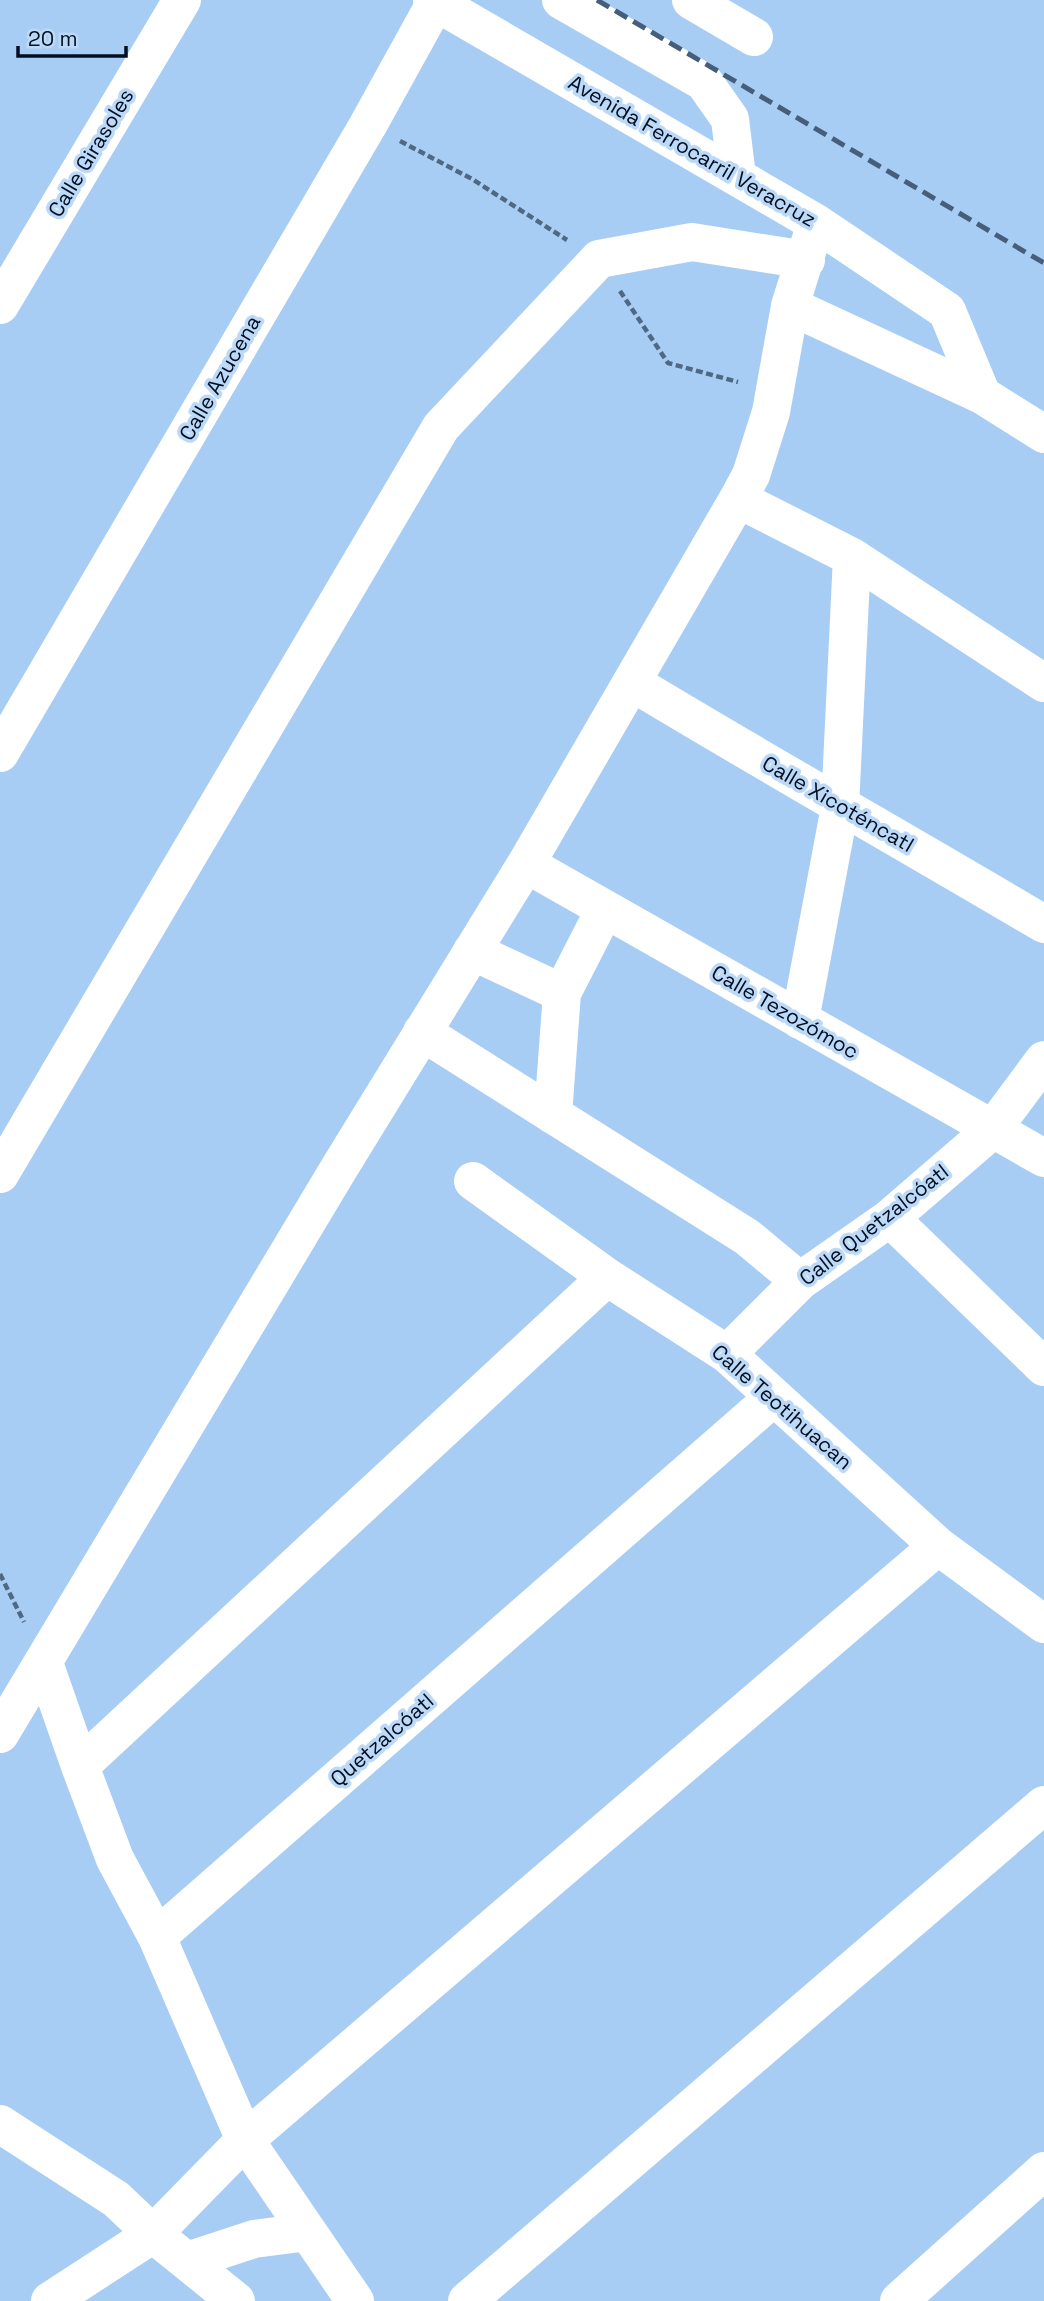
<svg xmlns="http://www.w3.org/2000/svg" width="1044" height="2301" font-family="'Space Grotesk',sans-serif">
<rect width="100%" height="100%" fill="#a8cdf5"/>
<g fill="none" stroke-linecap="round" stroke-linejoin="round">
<path stroke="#4f6884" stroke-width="4.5" stroke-dasharray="7 3.5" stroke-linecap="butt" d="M400,141l72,38 95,61
M620,291l48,72 70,19
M0,1574l24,48"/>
<path stroke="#fff" stroke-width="38" d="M432,0l384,223 131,88 35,84
M561,0l143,82 26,37 7,58
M691,0l63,37
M0,305l182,-305
M790,306l192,89 62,39
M738,499l114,58 192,126
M633,683c136,82 274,160 411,241
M0,753l368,-628 69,-125
M526,864l518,294
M472,951l90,42
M800,1020l40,-213 12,-250
M422,1032l325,205 53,44
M553,1115l9,-122 43,-84
M0,1174l441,-747 158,-168 93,-17 114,18
M473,1181l134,96 120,77 211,192 106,78
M890,1218l154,149
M727,1354l73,-73 90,-63 102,-88 52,-70
M44,1663l36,103
M0,1734l338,-564 188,-306 212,-365 13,-24 20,-63 19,-106 26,-83
M157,1937l617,-540
M0,2124l116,75 37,35 83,67
M187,2261l67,-22 54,-7
M50,2301l103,-67 92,-94 693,-594
M355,2301l-110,-161 -88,-203 -42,-78 -35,-93 527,-489
M467,2301l577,-496
M899,2301l145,-130"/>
<path stroke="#465e79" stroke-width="5" stroke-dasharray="14 7" stroke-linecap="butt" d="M597,0l447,263"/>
</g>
<g text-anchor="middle" stroke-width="7" stroke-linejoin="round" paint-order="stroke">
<g font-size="21" fill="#010f20" stroke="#bdd9f8">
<text transform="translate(692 151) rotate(30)" y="7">Avenida Ferrocarril Veracruz</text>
<text transform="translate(91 153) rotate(-59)" y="7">Calle Girasoles</text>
<text transform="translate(220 378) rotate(-60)" y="7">Calle Azucena</text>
<text transform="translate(838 804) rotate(30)" y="7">Calle Xicoténcatl</text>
<text transform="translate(785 1012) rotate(30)" y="7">Calle Tezozómoc</text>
<text transform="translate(874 1225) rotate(-38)" y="7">Calle Quetzalcóatl</text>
<text transform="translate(782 1407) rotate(41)" y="7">Calle Teotihuacan</text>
<text transform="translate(382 1740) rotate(-41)" y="7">Quetzalcóatl</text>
</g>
</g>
<path d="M18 46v10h108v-10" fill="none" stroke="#010f20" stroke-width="3.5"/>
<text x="28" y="46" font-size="21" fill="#010f20" stroke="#bdd9f8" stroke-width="5" paint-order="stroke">20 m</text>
</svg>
